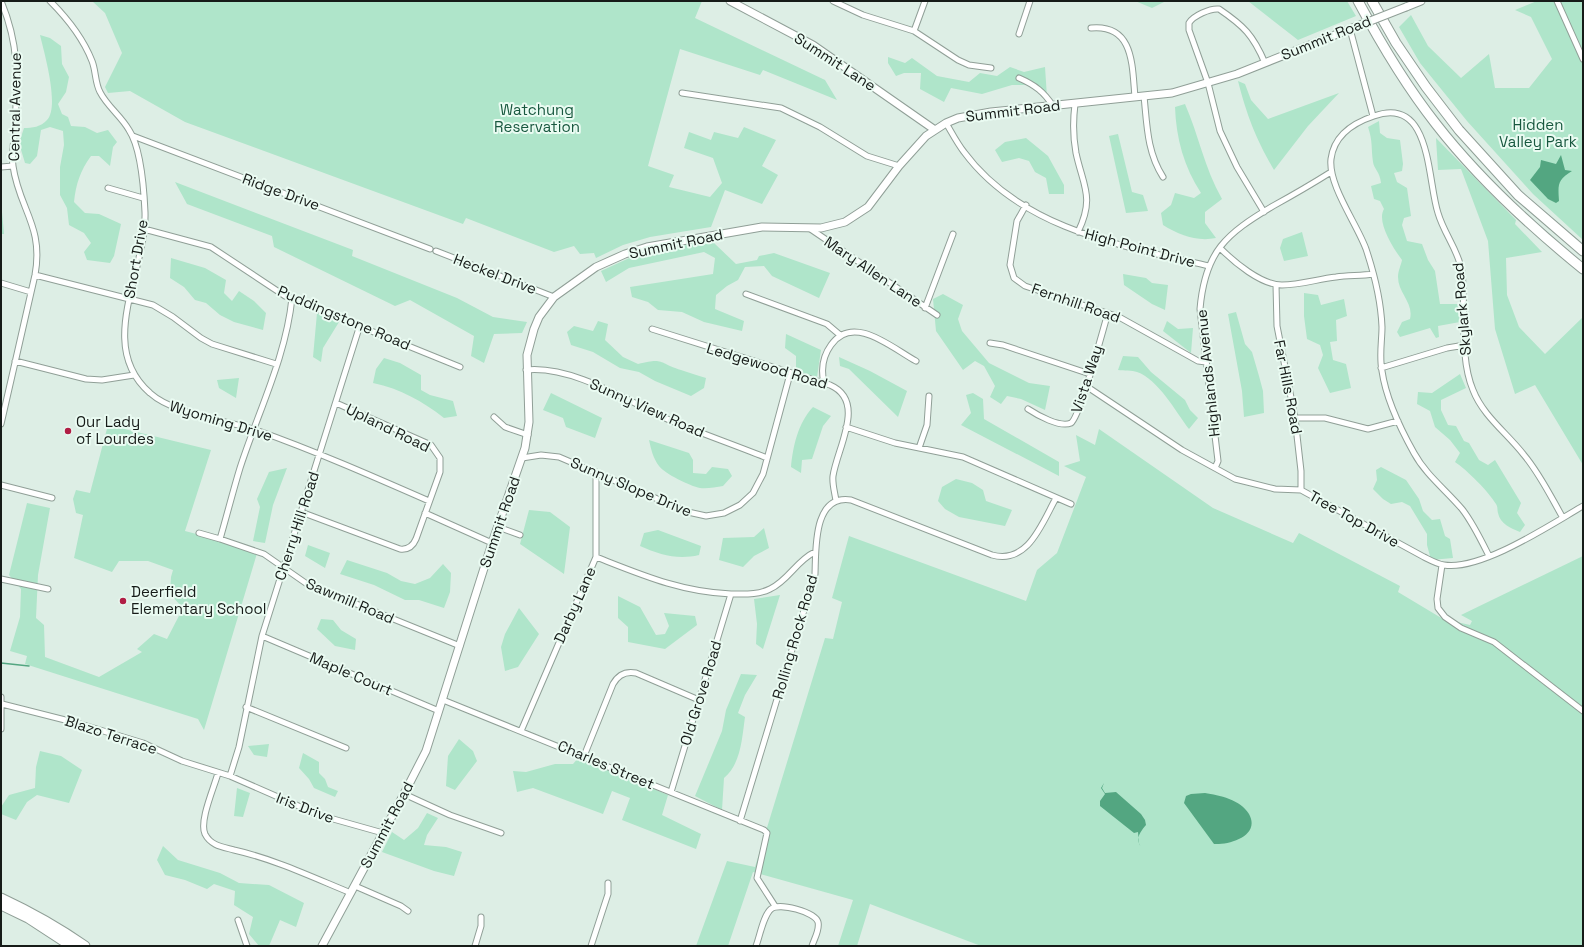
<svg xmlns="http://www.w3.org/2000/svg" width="1584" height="947" font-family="'Space Grotesk',sans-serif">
<rect width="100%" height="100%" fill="#ddeee5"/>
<path fill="#afe5ca" d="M92,1h610l-7,17 130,62 12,20 -74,-30 -3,5 -80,-26 -32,117 26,9 -5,12 41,10 12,-14 -9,-25 -29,-10 5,-16 22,8 3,-8 24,6 6,-11 32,13 -14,26 16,9 -16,29 -37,-14 -14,37 -61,10 -27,8 -27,13 -2,-5 -14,1 -6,-8 -20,6 -88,-34 -3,6 -278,-102 -55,-31 -22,2 -3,-6 17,-34 -17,-40z
M1135,1h31l-14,7z
M1248,1h99l9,15 -58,24z
M1537,1h46v239l-50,-46 -66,-73 -47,-58 -21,-36 12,-12 17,31 33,32 28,-24 6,34h34l23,-29 -21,-42 -16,-7z
M40,35l10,3 11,8 1,18 7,13 -3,15 -8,12 4,10 6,3 3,9 14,1 12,6 11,-3 9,12 -4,5 -3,19 -11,-10h-8c-11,15 -15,28 -17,46l11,11 14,1 22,10 -7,32 -4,7 -23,-3 -3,-8 7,-9 -7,-10 -15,-8 -2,-17 -7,-13v-28l4,-22 -1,-14 -13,-4 -9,3 -4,26 -7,8 -5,-1 -6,-20 5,-15c8,0 17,-1 23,-8 13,-13 -3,-68 -7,-85z
M888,57l17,6 7,-5 25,18 32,6 11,-9 17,3 13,-9 14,5 21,-5 2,30 -20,-12h-15l-30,9 -31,-6 -7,14 -24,-13 1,-16h-17l-8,3 -8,-13z
M1238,81l7,3 6,16 17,19 71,-26 -31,33 -34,44c-18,-31 -27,-54 -36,-89z
M1185,104c14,32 19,63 37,95l-17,13v11l11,15c-19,4 -37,-3 -53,-13l-2,-12 10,-8 4,-12 19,5 7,-5c-17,-26 -25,-55 -26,-86z
M1379,121l1,12 7,5 13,2 3,24 -1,7 -8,2 3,9 10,6 4,28 -7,2 -2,7 5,16 15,3 6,16 7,11 5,33h18l2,18 -22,4 1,11 -3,1 -6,-10 -30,9 -3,-5 5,-10 8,-3c4,-16 -12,-26 -12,-42 0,-6 3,-12 4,-17 -8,-11 -26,-38 -18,-51l-4,-8 -6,-2 -3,-13 10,-3c-1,-11 -7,-14 -8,-21 -2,-14 0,-20 -5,-35z
M1118,134l14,58 11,3 5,16 -22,2 -17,-77z
M1026,138l22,18 16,29v9h-15l-3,-16 -11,-6 -6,-11 -10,-3 -17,4 -7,-12 10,-8z
M1436,138l80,82 -1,4 27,28 -36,6 1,37 12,32 26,27 38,-37v148l-48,-80 -20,9 -20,-65 -7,-88 -27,-72 -23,1z
M175,182l178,68 -1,6 105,42 36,19 34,5 -5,11 -28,1 -10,29 -13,-7 3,-20 -64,-36 -15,6 -121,-59 -2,-11 -85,-32z
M1,201l3,33h-3z
M1302,232l6,24 -24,5 -4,-13 3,-9z
M714,243l22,21 21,-4 2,-4 15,-3 56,20 -11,25 -47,-22 -8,-10 -19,1 -7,13 -11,6 -11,9 -1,14 29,12 -2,10 -38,-9 -22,-10 -24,-2 -10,-8 -16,-5 -2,-10 83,-13 2,-16 -11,-6 -75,16 -23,14 -5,-11 37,-17 54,-10z
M171,258l34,10 21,12 -2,13 8,8 7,-10 15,10 12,12 -3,17 -29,-8 -14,-7 -14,-12 -11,-3 -11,-13 -14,-9z
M1123,274l23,4 6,5 16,2 -3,25 -13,-6 -28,-19z
M1304,293l14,2 3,10 23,-6 3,17 -11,4 1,21 -7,1 3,18 13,4 5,24 -21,5 -12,-25 5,-13 -3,-10 -13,-6 -3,-23z
M943,294l20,11 -5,14 4,12 27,32 40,20 21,3 -5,24 -24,-11 -14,-3 -6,8 -11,-7 5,-11 -11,-20 -9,-5 -12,9 -27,-39 -3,-32z
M1236,312l9,32 7,8 7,24 4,15 1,22 -20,4 -2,-26 -14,-77z
M317,313l22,9 -16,26 -2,14 -8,-5z
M598,321l10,3 -3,16 18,17 15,7c26,-7 21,-1 43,6 8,3 16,5 25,8l-2,10 -13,8 -36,-15 -16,-9 -19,-4 -27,-16 -22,-7 -4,-13 7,-6 19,5z
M1167,321l11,8 15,-1 -2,25 -28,-22z
M786,334l35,16 -4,27 -21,-5v-16l-11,-8z
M1123,356l15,1 13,15 34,28 5,10 8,8 -9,11c-13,-17 -31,-50 -52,-57 -5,-2 -13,-1 -19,-2z
M839,357l31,14 37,20 -9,26 -49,-48 -9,-3z
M384,358l16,5 21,12v15l9,5 23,6 4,15 -13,2c-22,-17 -43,-29 -71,-35l3,-14z
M1460,374l6,14 -25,12v10l7,15 8,1 8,15 5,2 10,17 9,5 7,-5 26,43 -4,10 8,12 -5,7c-9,-4 -20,-8 -22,-19 -1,-4 0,-6 -2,-9 -8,-13 -29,-34 -41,-42l5,-9 -10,-13 -15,-13 -5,-16 -13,-7 1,-12 14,1z
M239,378l-3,20 -17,-10 -2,-8z
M551,393l51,25 -7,20 -29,-11 -3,-9 -20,-8z
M973,393l10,6 1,20 75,43v14l-98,-51 10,-12 -5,-18z
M813,407l18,9 -8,10 -11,33 -10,1 -1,13 -10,-6c2,-21 7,-44 22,-60z
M108,425l103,25 -26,81 73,19 -54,180 -6,-11 -173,-55 2,-8 -17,-5 10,-34 1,-28 -12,-14 18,-72 23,5 -12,67 -2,43 8,7 1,32 54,20 43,-25 -5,-3 17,-15 13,5 16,-31 -13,-14 1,-17 2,-7 -25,-9h-29l-7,11 -38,-14 9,-43 -7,-2 -3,-14 3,-9 14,3z
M1099,429l114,79 80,35 6,-10 101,53 -2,6 45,27 27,6 2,-4 -11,-6 122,-59v390h-602l-111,-42 -13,42h-19l15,-46 -100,-28 -25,74h-32l31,-85 28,6 70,-229 8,1 9,-37 -10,-4 17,-62 177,65 11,-31 20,-17 29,-76 -22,-11 16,-5 -4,-26 19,10z
M649,440l40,13 4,7v13l13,1 6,-7 16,2 4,7 -9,10c-7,1 -16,3 -23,2 -10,-2 -35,-14 -41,-22 -6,-8 -8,-17 -10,-26z
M1381,467l25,13 13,19 4,12 9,9 8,-1 5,17 5,3 3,19 -22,2 -4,-15v-11l-17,-28 -8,-4 -11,2 -8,-5 -10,-10 4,-9 -1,-10z
M287,468l-14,37 -8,38 -12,-2 7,-34 -3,-8 12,-27z
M956,479l16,4 11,7 3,11 26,9 -7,16 -46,-9 -14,-8 -7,-8 4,-14z
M529,510l21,2 20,15 -6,47 -44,-30z
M764,528l5,20 -15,8 -11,11 -24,-7 4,-22 31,-1z
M658,530l43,16 -2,9c-21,5 -39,0 -59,-9l4,-13z
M308,545l22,8 -5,15 -20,-12z
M347,560l40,13 14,8 14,3 15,-6 13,-14 8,9 -1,19 -6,16 -25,-8h-14l-31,-15 -34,-11z
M780,595l-17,54 -7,-5 1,-20 -3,-25z
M618,596l22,11 16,28 9,-1 4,-8 -5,-13 31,3 2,9 -32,24 -37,-7v-15l-10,-9z
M519,608l20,26 -21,33 -13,4 -4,-24 4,-13z
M321,619l12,1 8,10 15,9 -1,11 -20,-4 -18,-17z
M741,674l16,1 -12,20 -7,18 7,4c-3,21 -4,47 -21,61l-2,32 -27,-14 27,-65 4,-21z
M459,739l14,12 4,10 -22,29 -9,-4 2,-30z
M269,744l-2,13 -13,-2 -6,-9z
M40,751l21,5 21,14 -13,33 -32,-8 -10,7 -11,18 -15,-6v-7l8,-12 26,-7 1,-21z
M303,753l16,9v11l6,6 3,8 10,4 -3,6 -21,-9 -5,-9 -10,-11z
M579,757l89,38 -6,20 39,19 -5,15 -74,-29 8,-22 -18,-7 -9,23 -70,-26 -16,4 -4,-21 13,1 29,-8h18z
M237,788l13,5 -7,24 -9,-1z
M427,813l11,5 -11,17 -3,10 22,2 16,5 -8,24 -20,-5 -52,-19 10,-20 12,8 14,-12z
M163,846l15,14 42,13 19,10 30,2 35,18 -8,24 -16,-7 -11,26h-10l-10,-12 4,-17 -19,-12 1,-14 -21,-7 -7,5 -22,-9 -20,-5 -8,-15z"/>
<path fill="#53a681" d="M1561,155l4,15 7,1c-15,9 -14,14 -13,30l-3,2 -8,-4 -18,-19 10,-13 1,-7 15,4z
M1104,783l-2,5 3,5 11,-1 25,22 4,6 1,5c-6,7 -11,14 -5,22l-2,-3 -1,-12 -4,1 -34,-27v-5l5,-7 -4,-6z
M1205,793c14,2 36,7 44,21 12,22 -20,31 -35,30l-30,-41 2,-7 5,-2z"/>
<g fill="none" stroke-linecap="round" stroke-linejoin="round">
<path stroke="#53a681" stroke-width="1.5" d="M1,663l28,3"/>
<g stroke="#909f97" stroke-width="7">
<path id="street" d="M50,1c17,17 33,37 42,60 4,10 3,22 8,31 7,14 21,24 29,38 12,18 15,60 16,82 2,59 -50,133 5,181 23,21 75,27 106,37 59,21 116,46 173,71
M833,1l30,14 51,16 44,29 11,5 22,3
M1557,1l26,58
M1091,28c43,-4 41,37 44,69
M1350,29l23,87
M914,31l11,-30
M1019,34l11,-33
M1019,78c16,7 25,14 34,28
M682,93l99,15 39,19 47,29 32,10
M1144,96c3,29 3,56 19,81
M1075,104c-2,16 -2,33 1,49 7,33 19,44 2,79
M946,123c6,10 11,20 18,29 57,77 158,94 245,114
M133,136l297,113
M1,167l12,-1
M108,188l35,10
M1026,205l-9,16 -7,44 4,13 11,8 94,31 79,44 8,1
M1264,212l-27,-45 -17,-36 -12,-48 -19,-53v-7c4,-7 21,-15 30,-14 25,17 34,26 46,54
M809,228l128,87
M144,229l67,18 74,49 175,71
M1220,248c14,14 41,37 62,37 18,0 36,-6 54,-8 12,-2 25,-1 37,-3
M436,251l118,46
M35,275l118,30 20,12 28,21 11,6 64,20
M1,283l30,9
M1276,285l1,41 18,92 6,53v19
M746,294l81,30 13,11
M925,308l28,-74
M652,329l178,56c37,16 7,63 3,91 -1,8 2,17 3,25
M990,343l13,2 87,29
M15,361l71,18 16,1 32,-5
M1381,368l66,-20 18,-3
M526,370c48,-5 106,34 150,53 30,12 61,23 91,35
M824,383c-3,-13 -1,-27 7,-38 22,-32 61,3 85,16
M1086,386l96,64 53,29 40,10 26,1 123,67c6,3 13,7 20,8 37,6 106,-40 139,-59
M1028,409c9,6 32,19 43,14 9,-6 32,-94 37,-110
M494,417l11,10 23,8
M1295,418h30l43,11 30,-8
M1,424l34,-149c9,-49 -16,-66 -22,-109 -2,-13 2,-29 2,-43 3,-45 4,-79 -14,-122
M846,427l49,16 68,14 108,47
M919,448l8,-23 2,-29
M522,458l19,-3 18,2 129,55 18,4 18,-3 16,-8 13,-12 10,-19 27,-100
M1215,468l3,-7 -18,-152c5,-58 26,-75 73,-103 20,-11 39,-22 58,-34
M1,485l51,13
M301,512l99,37c8,1 13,-3 16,-10l24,-67v-14l-9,-13 -95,-42
M425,513l67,30
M498,527l22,8
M199,533l21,6 44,15 43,30 153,62
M220,539c7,-24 13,-48 20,-71 18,-56 46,-111 52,-170
M1489,556c-8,-16 -16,-33 -27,-47 -16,-19 -36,-34 -48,-56 -14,-25 -28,-54 -32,-82 -3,-15 0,-30 0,-44 -1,-25 -8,-54 -16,-78 -9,-25 -38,-64 -35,-90 3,-24 22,-36 43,-43 58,-21 53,64 64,97 6,21 21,38 24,59 4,36 -3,85 11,118 10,26 34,43 51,65 16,19 27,42 39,63
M596,557c46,18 85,35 135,37 14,0 27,1 39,-5 18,-8 27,-29 45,-37
M1442,565l-5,34 1,9 7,9 16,11 33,14 89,69
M1,579l47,10
M262,636l177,75
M1,697v32
M443,700l321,130 3,3 -10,45 18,28
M2,704l75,19 66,20 39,18 48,15 89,39 64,18
M246,707l100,41
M521,731l75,-174v-85
M584,756l29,-72c5,-9 13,-13 23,-11l63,27
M218,773c-4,15 -19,48 -13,61 6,12 18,13 29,16 40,9 78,27 117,43
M230,776l9,-29 23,-111 98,-311
M671,792l60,-198
M404,794l46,21 51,18
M740,821l75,-247c1,-25 -2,-80 36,-74l141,55c36,10 50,-32 64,-57
M355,886l46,20 7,5
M238,920l9,26
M475,946l6,-20v-9
M591,946l17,-52v-11
M756,946c4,-10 7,-30 15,-37 8,-7 44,3 47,13 2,8 -4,17 -6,24"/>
</g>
<g stroke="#909f97" stroke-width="9">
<path id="secondary" d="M730,1l83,44 122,85
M1406,7l15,-6
M322,946l82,-152 22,-43 66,-208 33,-95 4,-26 -2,-67 7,-26 5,-12 15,-20 42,-30 29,-13 22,-7 115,-20 59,1 24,-6 23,-15 31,-41 27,-30 20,-13 12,-5 33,-6 181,-19 65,-19 118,-47"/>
</g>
<g stroke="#909f97" stroke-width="11">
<path id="highway" d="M1358,1c23,43 48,85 78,123 42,54 94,102 147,145
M1372,1l24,42 30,44 33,43 59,65 65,56
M1,898c30,14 57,29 84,48
M1,905l27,13 43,28"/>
</g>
<use href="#street" stroke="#fff" stroke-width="5"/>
<use href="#secondary" stroke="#fff" stroke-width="7"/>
<use href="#highway" stroke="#fff" stroke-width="9"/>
<g stroke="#909f97" stroke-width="9" stroke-linecap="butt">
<path id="secondary-bridge" d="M1355,27l51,-20"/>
</g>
<use href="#secondary-bridge" stroke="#fff" stroke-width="7"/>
</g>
<g fill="#b01d44" stroke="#eafbf2" stroke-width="1.5">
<circle cx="68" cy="431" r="4"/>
<circle cx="123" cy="601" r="4"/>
</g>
<g text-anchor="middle" stroke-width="4" stroke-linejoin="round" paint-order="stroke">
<g font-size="15" fill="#161b18" stroke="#eafbf2">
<text transform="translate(1326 38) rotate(-22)" y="5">Summit Road</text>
<text transform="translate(835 62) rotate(33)" y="5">Summit Lane</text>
<text transform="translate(15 107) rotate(-89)" y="5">Central Avenue</text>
<text transform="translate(1013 111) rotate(-7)" y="5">Summit Road</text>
<text transform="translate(281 192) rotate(20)" y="5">Ridge Drive</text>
<text transform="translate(676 244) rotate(-12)" y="5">Summit Road</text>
<text transform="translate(1140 248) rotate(15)" y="5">High Point Drive</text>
<text transform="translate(136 259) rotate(-80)" y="5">Short Drive</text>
<text transform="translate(873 272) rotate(34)" y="5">Mary Allen Lane</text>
<text transform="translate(495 274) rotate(21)" y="5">Heckel Drive</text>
<text transform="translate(1076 303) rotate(19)" y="5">Fernhill Road</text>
<text transform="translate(1462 309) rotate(-95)" y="5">Skylark Road</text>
<text transform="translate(344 318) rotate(23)" y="5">Puddingstone Road</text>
<text transform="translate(767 366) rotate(17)" y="5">Ledgewood Road</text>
<text transform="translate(1208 373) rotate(-96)" y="5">Highlands Avenue</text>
<text transform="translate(1087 379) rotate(-72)" y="5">Vista Way</text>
<text transform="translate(1288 387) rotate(79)" y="5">Far Hills Road</text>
<text transform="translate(647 408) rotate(24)" y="5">Sunny View Road</text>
<text transform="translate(221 421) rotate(17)" y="5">Wyoming Drive</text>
<text transform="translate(388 428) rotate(26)" y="5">Upland Road</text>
<text transform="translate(631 487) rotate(23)" y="5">Sunny Slope Drive</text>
<text transform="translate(1354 519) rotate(29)" y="5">Tree Top Drive</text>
<text transform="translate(500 522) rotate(-71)" y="5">Summit Road</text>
<text transform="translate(297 526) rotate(-72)" y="5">Cherry Hill Road</text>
<text transform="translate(350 601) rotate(23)" y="5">Sawmill Road</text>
<text transform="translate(575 605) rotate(-66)" y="5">Darby Lane</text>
<text transform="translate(795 637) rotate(-74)" y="5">Rolling Rock Road</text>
<text transform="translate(351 674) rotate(23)" y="5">Maple Court</text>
<text transform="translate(701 693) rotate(-73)" y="5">Old Grove Road</text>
<text transform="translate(111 735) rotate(18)" y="5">Blazo Terrace</text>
<text transform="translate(606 765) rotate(23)" y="5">Charles Street</text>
<text transform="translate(305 808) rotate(21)" y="5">Iris Drive</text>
<text transform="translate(387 825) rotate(-62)" y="5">Summit Road</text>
</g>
<g font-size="15" fill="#18583f" stroke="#eafbf2">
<text x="537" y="115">Watchung<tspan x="537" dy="17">Reservation</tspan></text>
<text x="1538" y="130">Hidden<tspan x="1538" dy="17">Valley Park</tspan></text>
</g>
<g font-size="15" fill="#161b18" stroke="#eafbf2" text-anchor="start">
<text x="76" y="427">Our Lady<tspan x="76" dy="17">of Lourdes</tspan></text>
<text x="131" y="597">Deerfield<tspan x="131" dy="17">Elementary School</tspan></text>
</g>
</g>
<rect width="1584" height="947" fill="none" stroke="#161b18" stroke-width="4"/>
</svg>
